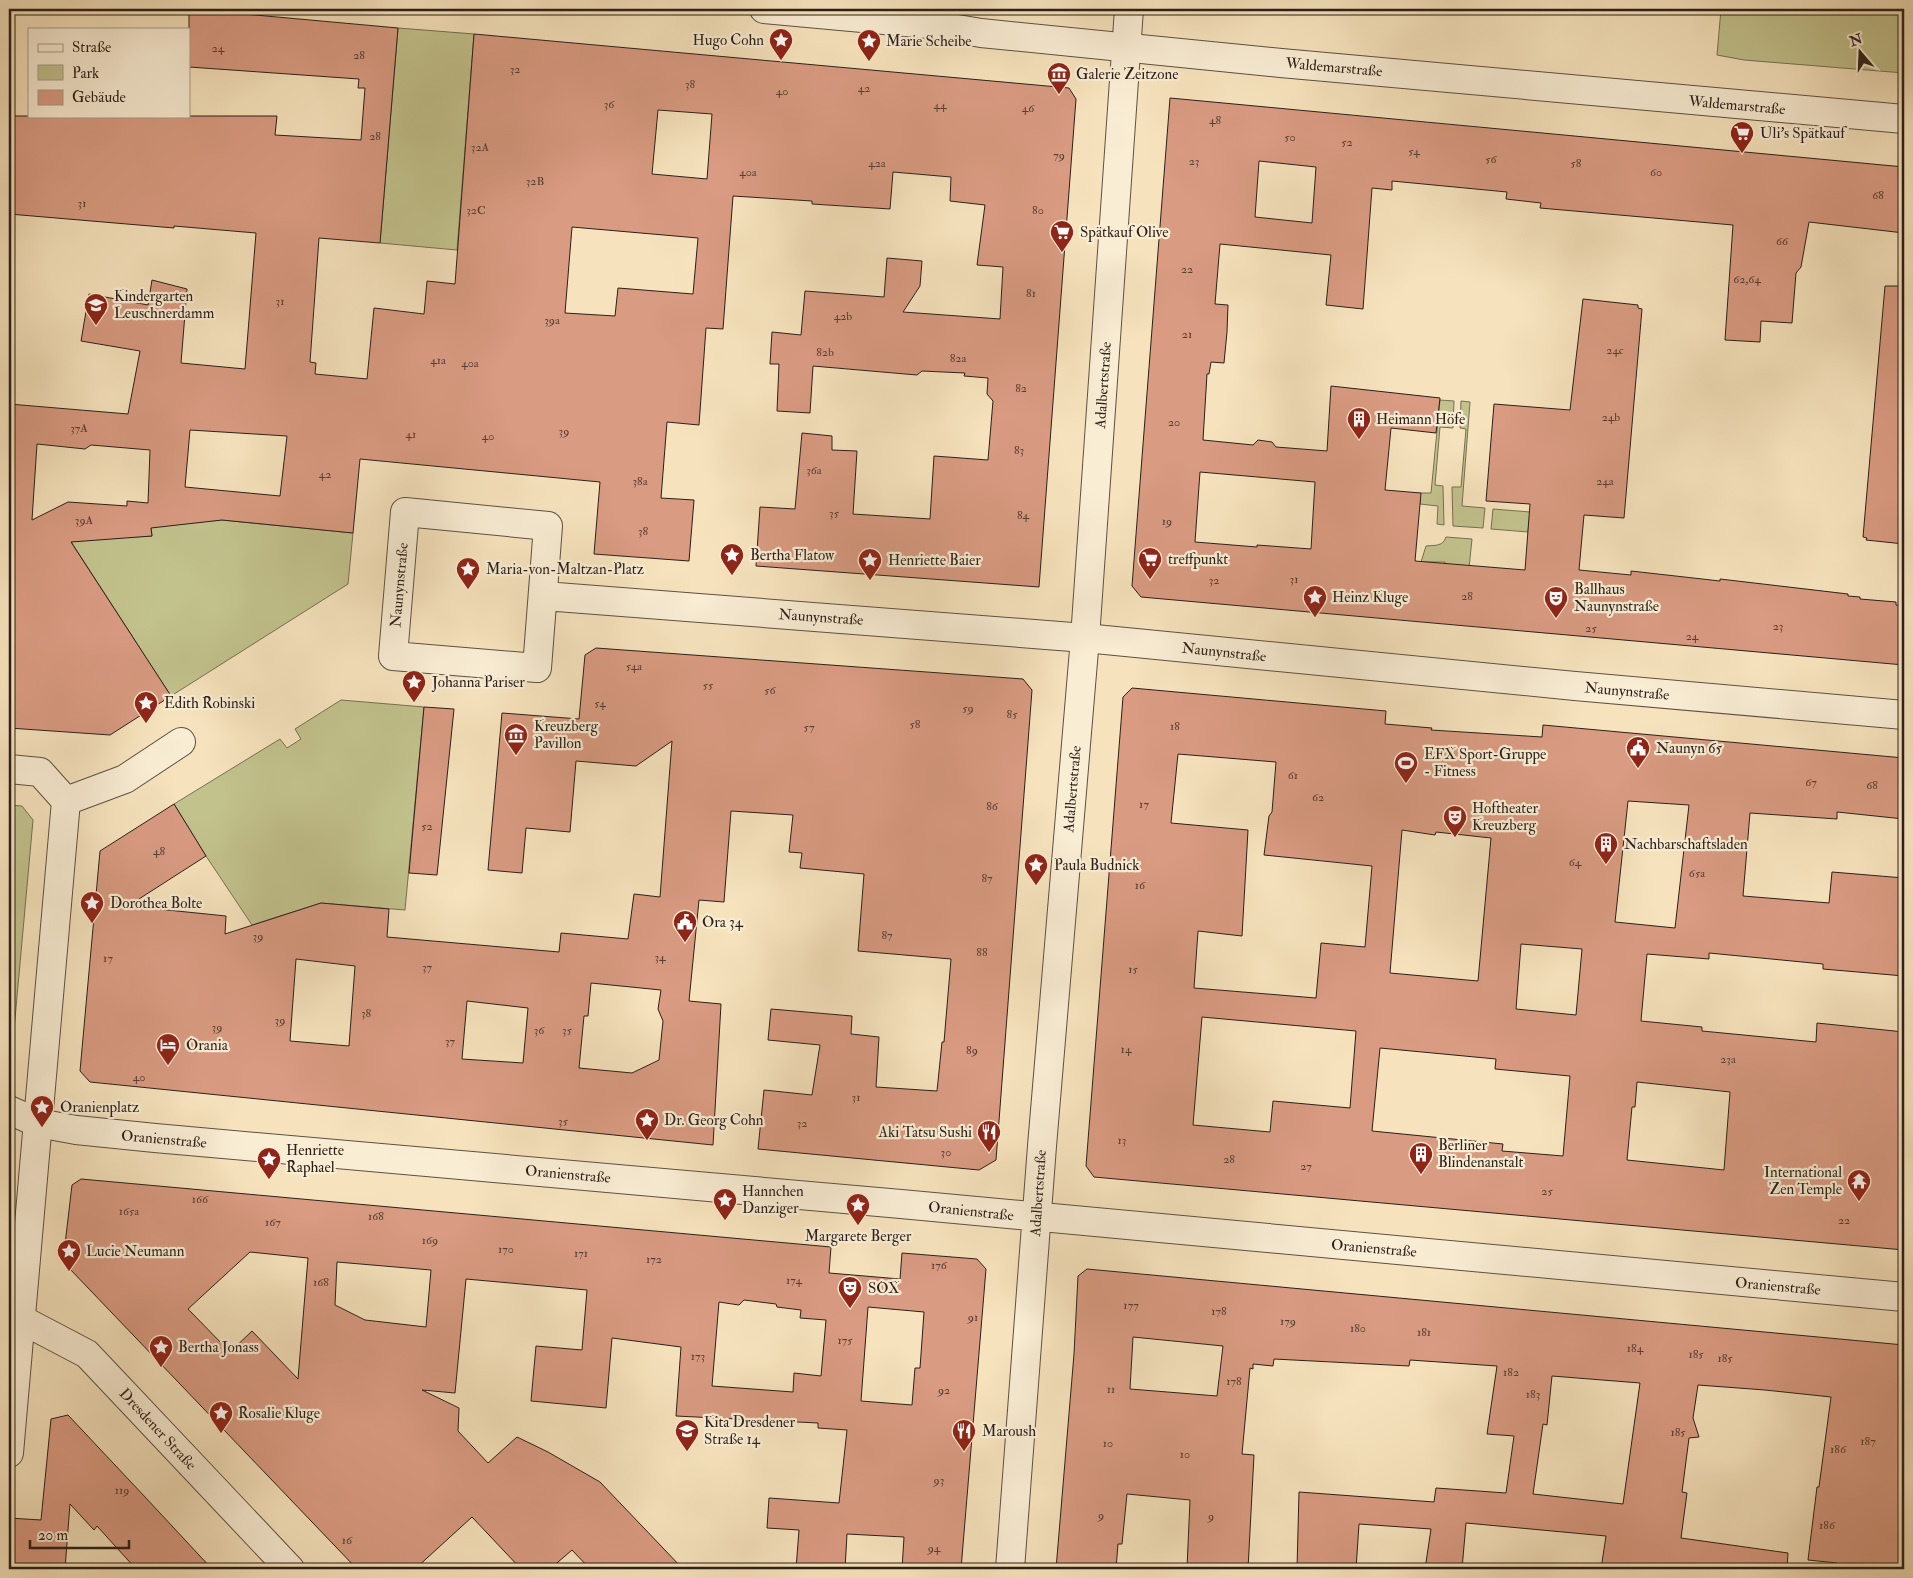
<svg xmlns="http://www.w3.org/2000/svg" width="1913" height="1578" font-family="'IM FELL Double Pica',serif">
<rect width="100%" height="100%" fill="#f6e3bd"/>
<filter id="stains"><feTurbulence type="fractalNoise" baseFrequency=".004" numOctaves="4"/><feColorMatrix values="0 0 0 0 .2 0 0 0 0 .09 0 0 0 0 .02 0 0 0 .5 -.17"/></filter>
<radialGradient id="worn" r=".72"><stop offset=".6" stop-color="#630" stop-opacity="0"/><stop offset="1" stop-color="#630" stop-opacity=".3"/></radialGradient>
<path fill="#c2c28d" stroke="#767053" d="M1721,9h183v64l-160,-13 -27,-5z
M398,28l76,6 -17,216 -77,-7z
M1440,400l14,1 -1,27 -13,-1 -5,58 8,1 1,39 -7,-1 1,-18 -18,-2v-11h11z
M1461,401l9,1 -8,104 23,2 -2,20 -30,-2 -1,-39h9l5,-58 -6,-1z
M1493,509l37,3 -2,20 -37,-3z
M222,520l131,13 -5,51 -177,112 -101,-156 82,-4 -1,-10z
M1446,537l26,2 -3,29 -24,-4v-2h-24l5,-16c8,-1 17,1 20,-9z
M341,700l83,7 -19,203 -84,-7 -69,22 -46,-69 -32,-52 106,-65 7,9 14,-9 -6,-10z
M9,805l13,1 11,14 -20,221 -4,2z"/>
<path fill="#d99b82" stroke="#2b1f19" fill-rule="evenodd" d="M189,9l209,19 -18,215 -61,-5 -9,124 6,1 -1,11 52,5 7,-71 50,6 3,-33 28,3 19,-250 595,54 7,11 -37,488 -283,-21 4,-59 35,2 7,-76 30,3v14l25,1 -4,63 77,5 4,-63 54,4 5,-59 -6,-7 1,-16 -24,-2 1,-3 -43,-2 -5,4 -104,-9 -3,47 -33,-2 2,-47h-9l2,-32 29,3 4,-44 79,6 3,-39 35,3 -2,25 -17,26 97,7 3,-52 -26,-2 8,-60 -35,-4 1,-24 -58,-5 -3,37 -78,-5v-3l-79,-5 -10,133 -17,-1 -7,97 -32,-3 -6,76 33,2 -5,61 -95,-7 6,-72 -240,-23 -7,74 -131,-13 -71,8 1,8 -81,6 100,154 -61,39 -101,-7v-324l119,10 12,-63 -59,-10 8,-47 59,11 4,-25 35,9 -6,74 64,6 11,-136 -82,-7v2l-165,-14v-98h268l-2,19 86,5 4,-52h-7l1,-9 -170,-12zM658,110l54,4 -5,65 -55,-5zM572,227l126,11 -5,56 -75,-6 -3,28 -50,-3zM190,430l97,6 -7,60 -95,-9zM37,444l48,5 6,-4 59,5 -2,53 -21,-2v5l-59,-4 -36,18z
M1170,98l734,69v66l-95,-11 -8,45 -5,6 -4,50 -31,-2 -1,21 -35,-2 8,-115 -193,-17 1,-5 -35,-4 1,-7 -115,-11v9l-20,-2 -9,121 -37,-4 5,-50 -111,-11 -5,60 13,1 -1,27 -3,31 -13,-1 -2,12h-2l-4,66 50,5 5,-5 14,2 4,5 51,4 4,-65 109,12 -4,35 -45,-5 -6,62 36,3 -6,68 110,9 5,-66 -44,-3 8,-97 76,6 13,-111 55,6v3l4,1 -18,209 -40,-3 -5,55 52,5v-4l89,10v-2l128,15v2l12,1v2l36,3v3l8,1v59l-763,-68 -9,-11zM1259,161l57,6 -4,56 -57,-6zM1200,472l115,10 -4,67 -54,-4v2l-62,-5z
M1885,286h19v258l-38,-4 1,-2 -4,-1z
M596,648l427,31 9,11 -36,470 -17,10 -221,-21 6,-59 48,5 8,-50 -52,-5 3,-31 81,7 -1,18 28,3 -3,50 61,4 5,-49h2l7,-83 -93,-8 6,-77 -64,-6 2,-15 -13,-1 4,-37 -62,-4 -7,91 -25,-2 -10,101 32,3 -8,141 -623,-63 -10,-11 20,-220 74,-47 32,52 -78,50 98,10 -1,18 96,-31 68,6 -2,28 172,15 2,-19 67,6 6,-45 26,3 12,-156 -36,25 -60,-5 -6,71 -44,-4 -4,45 -34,-3 14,-157 77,6 6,-64zM296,959l59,7 -6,80 -59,-5zM591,983l70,7 -3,19 5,12 -4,39 -27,13 -53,-5 5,-52h4zM467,1001l61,7 -5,55 -61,-4z
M1132,688l254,23 -1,13 47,4 -1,2 111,7 1,-12 361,33v61l-67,-7v7l-87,-6 -7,83 86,7 3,-31 72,6v98l-81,-7v-5l-114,-11v6l-62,-5 -6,67 61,6v4l114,11 1,-19 87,9v218l-810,-73 -8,-11 37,-469zM1178,754l98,8 -4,50 -3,4 -5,39 108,11 -7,81 -44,-4 -5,55 -122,-10 4,-57 44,5 6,-106 -77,-7zM1628,801l61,4 -14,123 -60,-6zM1402,830l33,5 1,-3 55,6 -13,143 -88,-8zM1521,944l61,5 -6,66 -60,-6zM1202,1017l154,14 -6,77 -77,-7 -3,31 -77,-7zM1380,1048l116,11 -1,10 75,7 -7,80 -61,-5 1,-7 -131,-13zM1637,1082l93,10 -6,78 -97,-10 5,-53h3z
M424,707l30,2 -17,166 -28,-2z
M81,1179l750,68 -2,26 71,6 2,-26 75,6 9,10 -25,300h-59l2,-32 -57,-3 -2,35h-49l3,-39 -32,-2 2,-30 70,5 8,-73 -29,-2v-5l-142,-7 5,-69 -69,-9 -6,70 -75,-7 5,-55 46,4 5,-60 -121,-11 -11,114 -33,-3 37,18 -1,23 30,32 29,-26 31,15 52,30 83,87h-93l-18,-19 -22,19h-29l-49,-52 -57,52h-58l-289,-302 -4,-14 8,-68zM250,1252l58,6 -10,121 -46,-48 -22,21 -42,-43zM337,1262l94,8 -5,57 -61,-7 -30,-15zM744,1300l32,4 1,3 24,3 -1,8 26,2 -5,56 -27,-3 -1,19 -81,-6 7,-84 20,3zM868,1307l56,5 -4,56h-5l-3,37 -51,-4z
M1087,1269l817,76v224h-68l1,-6 -29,-3 9,-73h2l12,-90 -66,-7 -67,-5 -5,33 6,19 -10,1 -7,54 5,1 -6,45 107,15 -1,16h-186l5,-33 -140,-13 -4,46h-37l6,-40 -72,-5 -3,45h-59l2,-77 135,10 2,-14 70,5 8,-57 -27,-2 10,-68 -87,-6 -1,6 -135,-7 -1,7 -20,-2v5l-3,-1 -8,86 12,1 -6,114 -61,-1 3,-68 -63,-6 -5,50h-4l-2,25h-60l18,-215 4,-78zM1133,1337l90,9 -6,50 -87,-7zM1552,1376l88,7 -17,121 -90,-10 10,-70 4,1z
M68,1415l78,83 66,71h-76l-39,-43 -3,4 -24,-26 -5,65h-56v-51l32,2 10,-101z"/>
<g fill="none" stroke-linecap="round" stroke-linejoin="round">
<g stroke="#5e5042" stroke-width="30">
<path id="minor" d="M764,9l164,15 53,9 300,30 623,56
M405,512l143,14 -11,142 -144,-12z
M544,596l541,42 490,48 329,29
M9,769l31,3 26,29c-19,217 -40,434 -57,652
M66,801l59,-22 56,-37
M9,1313l78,41 203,215"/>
</g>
<g stroke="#5e5042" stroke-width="30">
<path id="tertiary" d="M9,1110l29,13 38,7 79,8 746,66 1003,93
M1010,1569l32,-423 43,-508 44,-629"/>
</g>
<use href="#minor" stroke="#f9edd4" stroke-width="28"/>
<use href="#tertiary" stroke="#f9edd4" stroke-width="28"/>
</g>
<defs>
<g id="sight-pin" transform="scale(1.25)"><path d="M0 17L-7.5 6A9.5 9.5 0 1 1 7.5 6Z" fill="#8f2418" stroke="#f9edd4"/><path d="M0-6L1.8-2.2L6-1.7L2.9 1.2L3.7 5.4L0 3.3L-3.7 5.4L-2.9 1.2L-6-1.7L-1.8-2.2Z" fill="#fff"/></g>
<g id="museum-pin" transform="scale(1.25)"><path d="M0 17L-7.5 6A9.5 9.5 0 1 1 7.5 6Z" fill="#8f2418" stroke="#f9edd4"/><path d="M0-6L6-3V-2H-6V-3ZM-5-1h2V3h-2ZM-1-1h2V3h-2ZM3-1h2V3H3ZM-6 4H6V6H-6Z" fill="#fff"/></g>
<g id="supermarket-pin" transform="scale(1.25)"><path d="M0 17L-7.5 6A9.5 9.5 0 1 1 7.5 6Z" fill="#8f2418" stroke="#f9edd4"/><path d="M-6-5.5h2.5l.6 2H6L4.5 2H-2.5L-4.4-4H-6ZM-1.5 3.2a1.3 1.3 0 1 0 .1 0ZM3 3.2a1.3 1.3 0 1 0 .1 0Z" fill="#fff"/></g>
<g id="school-pin" transform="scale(1.25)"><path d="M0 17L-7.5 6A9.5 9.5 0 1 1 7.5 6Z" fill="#8f2418" stroke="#f9edd4"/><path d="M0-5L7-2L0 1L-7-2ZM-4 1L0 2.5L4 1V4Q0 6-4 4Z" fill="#fff"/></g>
<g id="building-pin" transform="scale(1.25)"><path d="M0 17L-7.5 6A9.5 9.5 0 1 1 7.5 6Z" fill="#8f2418" stroke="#f9edd4"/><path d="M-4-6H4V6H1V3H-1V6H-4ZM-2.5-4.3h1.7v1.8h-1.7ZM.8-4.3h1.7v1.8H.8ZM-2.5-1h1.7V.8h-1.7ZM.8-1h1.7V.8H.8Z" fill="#fff"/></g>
<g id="theatre-pin" transform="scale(1.25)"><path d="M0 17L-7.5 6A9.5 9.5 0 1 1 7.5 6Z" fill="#8f2418" stroke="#f9edd4"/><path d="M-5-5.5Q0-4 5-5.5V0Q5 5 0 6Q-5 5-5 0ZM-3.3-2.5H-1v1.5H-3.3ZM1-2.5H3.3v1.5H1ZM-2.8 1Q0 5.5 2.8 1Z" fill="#fff"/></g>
<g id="civic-pin" transform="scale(1.25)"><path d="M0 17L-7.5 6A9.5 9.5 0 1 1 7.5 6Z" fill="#8f2418" stroke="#f9edd4"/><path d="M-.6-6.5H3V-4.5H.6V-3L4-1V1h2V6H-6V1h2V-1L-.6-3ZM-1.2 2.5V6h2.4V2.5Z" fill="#fff"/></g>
<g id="stadium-pin" transform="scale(1.25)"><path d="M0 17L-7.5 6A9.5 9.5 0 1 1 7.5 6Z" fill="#8f2418" stroke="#f9edd4"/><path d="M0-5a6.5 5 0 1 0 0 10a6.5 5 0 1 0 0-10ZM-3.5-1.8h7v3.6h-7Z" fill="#fff"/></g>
<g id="hotel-pin" transform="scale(1.25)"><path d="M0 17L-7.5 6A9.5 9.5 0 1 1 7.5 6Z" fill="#8f2418" stroke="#f9edd4"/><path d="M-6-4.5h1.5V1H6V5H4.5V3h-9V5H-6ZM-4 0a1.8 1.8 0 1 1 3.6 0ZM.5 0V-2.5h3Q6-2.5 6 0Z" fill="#fff"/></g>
<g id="restaurant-pin" transform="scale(1.25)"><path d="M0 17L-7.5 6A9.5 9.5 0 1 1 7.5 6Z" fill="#8f2418" stroke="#f9edd4"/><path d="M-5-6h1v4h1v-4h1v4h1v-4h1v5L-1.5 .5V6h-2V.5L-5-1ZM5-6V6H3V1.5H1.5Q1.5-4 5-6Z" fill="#fff"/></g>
<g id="temple-pin" transform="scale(1.25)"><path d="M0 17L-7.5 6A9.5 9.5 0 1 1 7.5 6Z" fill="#8f2418" stroke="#f9edd4"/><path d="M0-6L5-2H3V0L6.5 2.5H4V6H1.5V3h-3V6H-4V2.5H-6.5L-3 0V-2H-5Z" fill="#fff"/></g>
</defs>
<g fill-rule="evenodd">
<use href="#sight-pin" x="781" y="40"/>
<use href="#sight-pin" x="869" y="41"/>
<use href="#museum-pin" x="1059" y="74"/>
<use href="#supermarket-pin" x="1742" y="133"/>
<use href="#supermarket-pin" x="1062" y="232"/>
<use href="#school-pin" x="96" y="305"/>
<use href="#building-pin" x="1359" y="419"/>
<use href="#sight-pin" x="732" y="555"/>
<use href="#supermarket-pin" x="1150" y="559"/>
<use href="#sight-pin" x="870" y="560"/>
<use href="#sight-pin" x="468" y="569"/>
<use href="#sight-pin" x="1315" y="597"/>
<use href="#theatre-pin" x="1556" y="598"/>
<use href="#sight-pin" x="414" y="682"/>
<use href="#sight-pin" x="146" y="703"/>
<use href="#museum-pin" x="516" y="735"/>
<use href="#civic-pin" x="1638" y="748"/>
<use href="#stadium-pin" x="1406" y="763"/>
<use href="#theatre-pin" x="1455" y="817"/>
<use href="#building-pin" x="1606" y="844"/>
<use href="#sight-pin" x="1036" y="865"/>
<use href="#sight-pin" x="92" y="903"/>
<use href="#civic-pin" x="685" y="922"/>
<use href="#hotel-pin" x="168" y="1045"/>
<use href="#sight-pin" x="42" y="1107"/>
<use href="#sight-pin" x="647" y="1120"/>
<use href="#restaurant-pin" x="989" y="1132"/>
<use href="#building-pin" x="1421" y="1154"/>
<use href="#sight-pin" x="269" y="1159"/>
<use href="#temple-pin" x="1859" y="1181"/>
<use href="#sight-pin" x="725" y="1200"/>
<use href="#sight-pin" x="858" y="1205"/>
<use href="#sight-pin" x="69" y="1251"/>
<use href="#theatre-pin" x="850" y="1288"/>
<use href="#sight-pin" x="161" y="1347"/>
<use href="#sight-pin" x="221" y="1413"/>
<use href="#school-pin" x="687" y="1431"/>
<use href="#restaurant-pin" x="964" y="1431"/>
</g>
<g text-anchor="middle" stroke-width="4.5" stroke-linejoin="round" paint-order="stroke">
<g font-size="12" fill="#563e33">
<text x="218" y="52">24</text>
<text x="359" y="59">28</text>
<text x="515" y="73">32</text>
<text x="690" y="88">38</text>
<text x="864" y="92">42</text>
<text x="782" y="95">40</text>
<text x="609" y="108">36</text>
<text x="940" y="109">44</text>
<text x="1028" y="112">46</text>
<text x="1215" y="124">48</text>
<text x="375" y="140">28</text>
<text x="1290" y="141">50</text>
<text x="1347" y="146">52</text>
<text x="480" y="151">32A</text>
<text x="1414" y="155">54</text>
<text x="1059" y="159">79</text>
<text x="1491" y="163">56</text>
<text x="1194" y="165">23</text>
<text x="877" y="167">42a</text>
<text x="1576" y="167">58</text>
<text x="748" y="176">40a</text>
<text x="1656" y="176">60</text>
<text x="535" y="185">32B</text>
<text x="1878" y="199">68</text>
<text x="82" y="207">31</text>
<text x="476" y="214">32C</text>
<text x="1038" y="214">80</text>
<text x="1782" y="245">66</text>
<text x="1187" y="273">22</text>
<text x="1747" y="283">62,64</text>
<text x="1031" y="297">81</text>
<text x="280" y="305">31</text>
<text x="843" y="320">42b</text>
<text x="552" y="324">39a</text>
<text x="1187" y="338">21</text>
<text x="1615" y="354">24c</text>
<text x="825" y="356">82b</text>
<text x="958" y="362">82a</text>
<text x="438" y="364">41a</text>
<text x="470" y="367">40a</text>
<text x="1021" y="392">82</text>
<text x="1611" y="421">24b</text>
<text x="1174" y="426">20</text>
<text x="79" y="432">37A</text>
<text x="564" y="435">39</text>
<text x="411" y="438">41</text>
<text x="488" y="440">40</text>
<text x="1019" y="454">83</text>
<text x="814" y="474">36a</text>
<text x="325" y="478">42</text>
<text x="640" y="485">38a</text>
<text x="1605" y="485">24a</text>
<text x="834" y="517">35</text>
<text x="1023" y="519">84</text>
<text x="84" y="524">39A</text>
<text x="1167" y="525">19</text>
<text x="643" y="535">38</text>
<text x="1294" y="583">31</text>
<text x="1214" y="584">32</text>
<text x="1467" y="600">28</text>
<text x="1778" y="630">23</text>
<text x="1591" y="632">25</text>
<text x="1692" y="640">24</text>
<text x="634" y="670">54a</text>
<text x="708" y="689">55</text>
<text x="770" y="694">56</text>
<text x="600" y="707">54</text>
<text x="968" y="712">59</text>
<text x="1012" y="718">85</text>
<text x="915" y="728">58</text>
<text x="1175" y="730">18</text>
<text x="809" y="731">57</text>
<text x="1293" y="779">61</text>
<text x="1811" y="786">67</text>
<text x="1872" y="789">68</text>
<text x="1318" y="801">62</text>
<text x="1144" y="808">17</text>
<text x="992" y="810">86</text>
<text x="427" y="830">52</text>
<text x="159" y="855">48</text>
<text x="1575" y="866">64</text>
<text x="1697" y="877">65a</text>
<text x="987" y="882">87</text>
<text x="1140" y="889">16</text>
<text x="887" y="939">87</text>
<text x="258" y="940">39</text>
<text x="982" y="956">88</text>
<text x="660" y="961">34</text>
<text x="108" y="962">17</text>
<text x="427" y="971">37</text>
<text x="1133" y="973">15</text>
<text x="366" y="1017">38</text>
<text x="280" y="1024">39</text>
<text x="217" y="1031">39</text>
<text x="539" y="1034">36</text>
<text x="567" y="1034">35</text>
<text x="450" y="1045">37</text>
<text x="1126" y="1053">14</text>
<text x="972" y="1054">89</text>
<text x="1728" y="1063">23a</text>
<text x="139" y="1081">40</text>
<text x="856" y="1101">31</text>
<text x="563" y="1125">35</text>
<text x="802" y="1127">32</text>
<text x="1122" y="1144">13</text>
<text x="946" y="1156">30</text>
<text x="1229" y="1163">28</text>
<text x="1306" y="1170">27</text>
<text x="1547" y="1195">25</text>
<text x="200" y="1203">166</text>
<text x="129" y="1215">165a</text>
<text x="376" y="1220">168</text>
<text x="1844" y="1224">22</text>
<text x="273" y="1226">167</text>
<text x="430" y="1244">169</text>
<text x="506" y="1253">170</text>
<text x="581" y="1257">171</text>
<text x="654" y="1263">172</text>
<text x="939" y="1269">176</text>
<text x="794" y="1284">174</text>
<text x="321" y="1286">168</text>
<text x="1131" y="1309">177</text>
<text x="1219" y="1315">178</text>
<text x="973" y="1321">91</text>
<text x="1288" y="1325">179</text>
<text x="1358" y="1332">180</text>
<text x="1424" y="1336">181</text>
<text x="845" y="1344">175</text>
<text x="1635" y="1352">184</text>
<text x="1696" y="1358">185</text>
<text x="698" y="1360">173</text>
<text x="1725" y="1362">185</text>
<text x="1511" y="1376">182</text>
<text x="1234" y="1385">178</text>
<text x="1111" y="1393">11</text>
<text x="944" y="1394">92</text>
<text x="1533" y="1398">183</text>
<text x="1678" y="1436">185</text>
<text x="1868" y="1445">187</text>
<text x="1108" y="1447">10</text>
<text x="1838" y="1453">186</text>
<text x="1185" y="1458">10</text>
<text x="939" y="1484">93</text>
<text x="122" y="1494">119</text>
<text x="1101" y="1519">9</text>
<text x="1211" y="1520">9</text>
<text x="1827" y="1529">186</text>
<text x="347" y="1544">16</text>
<text x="934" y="1552">94</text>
</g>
<g font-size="15" fill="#2b1f19" stroke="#f9edd4" text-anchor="start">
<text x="764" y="45" text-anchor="end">Hugo Cohn</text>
<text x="886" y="46">Marie Scheibe</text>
<text x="1076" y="79">Galerie Zeitzone</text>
<text x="1760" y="138">Uli’s Spätkauf</text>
<text x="1080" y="237">Spätkauf Olive</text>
<text x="114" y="301">Kindergarten<tspan x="114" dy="17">Leuschnerdamm</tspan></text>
<text x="1376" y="424">Heimann Höfe</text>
<text x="750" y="560">Bertha Flatow</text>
<text x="1168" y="564">treffpunkt</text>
<text x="888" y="565">Henriette Baier</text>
<text x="486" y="574">Maria-von-Maltzan-Platz</text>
<text x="1574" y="594">Ballhaus<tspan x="1574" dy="17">Naunynstraße</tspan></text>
<text x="1332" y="602">Heinz Kluge</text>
<text x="432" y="687">Johanna Pariser</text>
<text x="164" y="708">Edith Robinski</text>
<text x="534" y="731">Kreuzberg<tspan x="534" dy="17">Pavillon</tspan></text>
<text x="1656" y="753">Naunyn 65</text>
<text x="1424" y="759">EFX Sport-Gruppe<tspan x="1424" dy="17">- Fitness</tspan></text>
<text x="1472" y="813">Hoftheater<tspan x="1472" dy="17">Kreuzberg</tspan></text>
<text x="1624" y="849">Nachbarschaftsladen</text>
<text x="1054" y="870">Paula Budnick</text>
<text x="110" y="908">Dorothea Bolte</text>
<text x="702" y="927">Ora 34</text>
<text x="186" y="1050">Orania</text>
<text x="60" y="1112">Oranienplatz</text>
<text x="664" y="1125">Dr. Georg Cohn</text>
<text x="972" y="1137" text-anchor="end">Aki Tatsu Sushi</text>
<text x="1438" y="1150">Berliner<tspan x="1438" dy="17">Blindenanstalt</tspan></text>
<text x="286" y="1155">Henriette<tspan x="286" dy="17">Raphael</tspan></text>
<text x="1842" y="1177" text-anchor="end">International<tspan x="1842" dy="17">Zen Temple</tspan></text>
<text x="742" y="1196">Hannchen<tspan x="742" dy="17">Danziger</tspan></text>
<text x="858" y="1241" text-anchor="middle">Margarete Berger</text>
<text x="86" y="1256">Lucie Neumann</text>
<text x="868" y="1293">SOX</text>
<text x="178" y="1352">Bertha Jonass</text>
<text x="238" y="1418">Rosalie Kluge</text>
<text x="704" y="1427">Kita Dresdener<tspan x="704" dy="17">Straße 14</tspan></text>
<text x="982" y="1436">Maroush</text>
</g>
<g font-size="15" fill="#2b1f19" stroke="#f9edd4">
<text transform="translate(1334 67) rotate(5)" y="5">Waldemarstraße</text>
<text transform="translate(1737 105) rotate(5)" y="5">Waldemarstraße</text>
<text transform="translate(1103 385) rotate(-86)" y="5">Adalbertstraße</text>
<text transform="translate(399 585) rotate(-85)" y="5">Naunynstraße</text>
<text transform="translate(821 617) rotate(4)" y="5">Naunynstraße</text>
<text transform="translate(1224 652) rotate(6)" y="5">Naunynstraße</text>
<text transform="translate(1627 691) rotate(5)" y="5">Naunynstraße</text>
<text transform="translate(1072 789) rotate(-85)" y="5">Adalbertstraße</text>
<text transform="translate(164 1139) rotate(5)" y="5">Oranienstraße</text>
<text transform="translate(568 1174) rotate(5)" y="5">Oranienstraße</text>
<text transform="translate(1038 1193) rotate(-86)" y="5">Adalbertstraße</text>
<text transform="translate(971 1211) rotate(6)" y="5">Oranienstraße</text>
<text transform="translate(1374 1248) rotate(5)" y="5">Oranienstraße</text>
<text transform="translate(1778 1286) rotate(5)" y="5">Oranienstraße</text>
<text transform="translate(158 1429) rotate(47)" y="5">Dresdener Straße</text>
</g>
</g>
<rect width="1913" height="1578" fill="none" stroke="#f6e3bd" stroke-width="30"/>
<rect x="10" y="10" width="1893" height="1558" fill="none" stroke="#2b1f19" stroke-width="2.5"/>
<rect x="15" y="15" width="1883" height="1548" fill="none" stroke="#2b1f19"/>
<rect x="28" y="28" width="162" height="90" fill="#f9edd4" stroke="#a79b89"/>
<rect x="38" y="44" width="25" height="8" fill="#f9edd4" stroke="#a79b89"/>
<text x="72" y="52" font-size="15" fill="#2b1f19">Straße</text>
<rect x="38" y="65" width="25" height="15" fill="#c2c28d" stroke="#a79b89"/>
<text x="72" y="78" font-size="15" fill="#2b1f19">Park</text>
<rect x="38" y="90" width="25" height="15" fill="#d99b82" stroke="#a79b89"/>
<text x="72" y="102" font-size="15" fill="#2b1f19">Gebäude</text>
<g transform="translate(1860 52) rotate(341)" stroke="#f9edd4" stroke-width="4" paint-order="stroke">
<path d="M0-4L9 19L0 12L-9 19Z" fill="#2b1f19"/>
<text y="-8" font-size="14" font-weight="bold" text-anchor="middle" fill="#2b1f19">N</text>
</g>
<path d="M30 1540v8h99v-8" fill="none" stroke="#2b1f19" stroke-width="2.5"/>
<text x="38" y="1540" font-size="15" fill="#2b1f19" stroke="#f9edd4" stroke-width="4" paint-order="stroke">20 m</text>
<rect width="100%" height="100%" filter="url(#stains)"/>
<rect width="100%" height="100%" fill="url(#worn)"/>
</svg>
